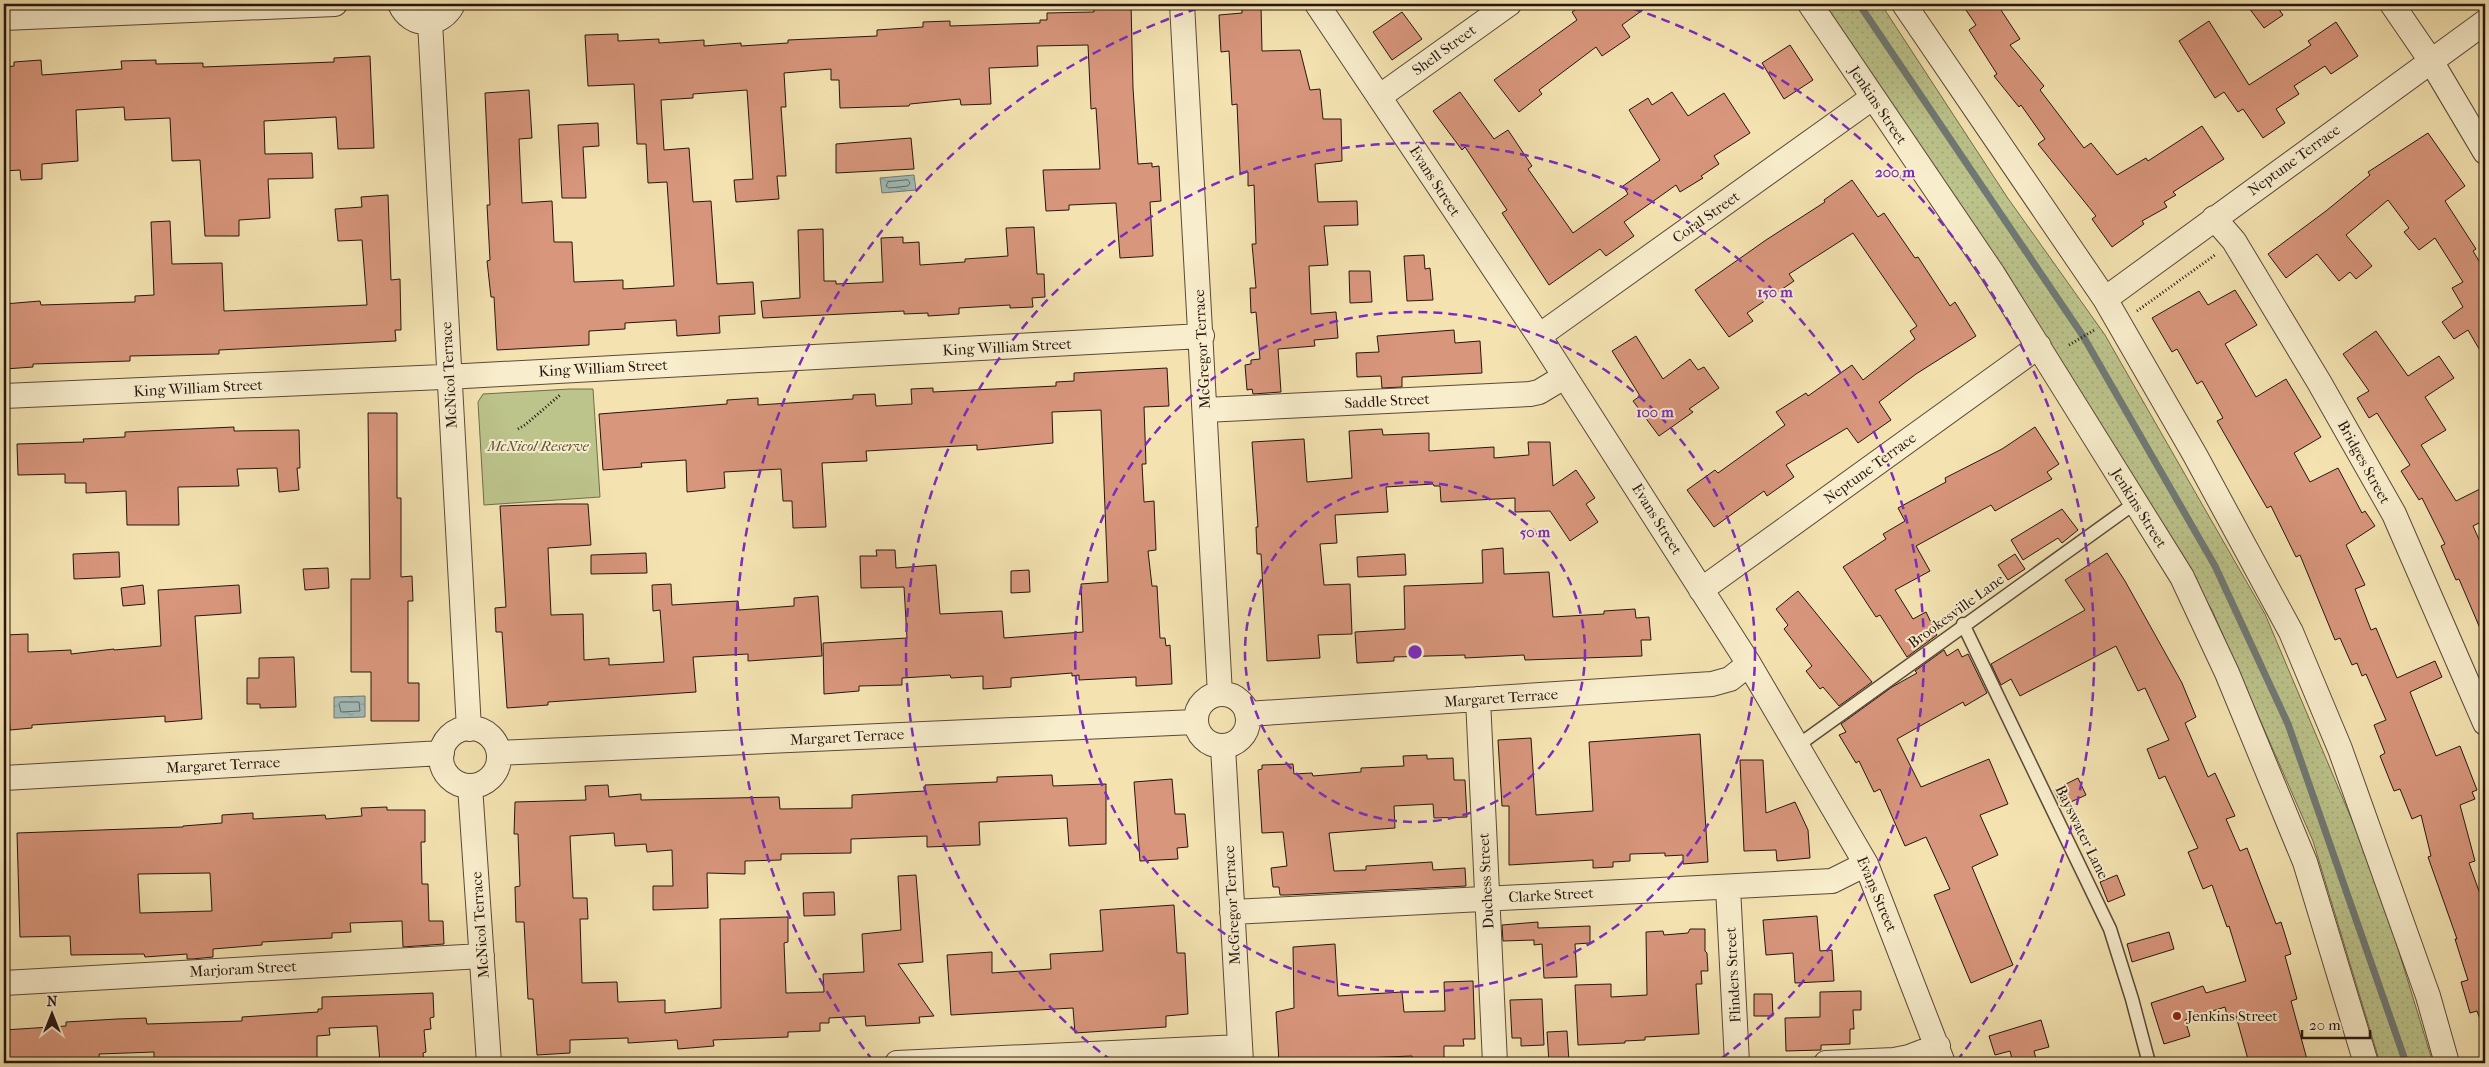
<svg xmlns="http://www.w3.org/2000/svg" width="2489" height="1067" font-family="'IM FELL French Canon',serif">
<defs>
<pattern id="grass-dots" width="8" height="8" patternUnits="userSpaceOnUse" patternTransform="scale(1.25)"><rect width="8" height="8" fill="#bcc38b"/><path d="M2 2h.1M6 6h.1" fill="none" stroke="#a1a777" stroke-width="1.8" stroke-linecap="round"/></pattern>
<pattern id="water-ripples" width="26" height="14" patternUnits="userSpaceOnUse" patternTransform="scale(1.25)"><rect width="26" height="14" fill="#a1bbb8"/><path d="M2 4q2-2 4 0t4 0M15 11q2-2 4 0t4 0" fill="none" stroke="#8aa09d"/></pattern>
</defs>
<rect width="100%" height="100%" fill="#f4e3b1"/>
<filter id="stains"><feTurbulence type="fractalNoise" baseFrequency=".004" numOctaves="4"/><feColorMatrix values="0 0 0 0 .2 0 0 0 0 .09 0 0 0 0 .02 0 0 0 .5 -.17"/></filter>
<radialGradient id="worn" r=".72"><stop offset=".6" stop-color="#630" stop-opacity="0"/><stop offset="1" stop-color="#630" stop-opacity=".3"/></radialGradient>
<path fill="url(#grass-dots)" stroke="#716c4e" d="M1823,4h58l126,193 98,138 160,279 111,263 57,186h-53l-67,-222 -101,-231 -155,-255z"/>
<path fill="#bcc38b" stroke="#716c4e" d="M570,389h23l7,108 -116,8 -6,-103 5,-8z"/>
<path fill="url(#water-ripples)" stroke="#707975" d="M914,175l2,15 -34,3 -2,-15z
M365,696v21l-31,1v-21z"/>
<g fill="none" stroke-linecap="round" stroke-linejoin="round">
<path stroke="#646864" stroke-width="1" d="M908,180l2,3 -2,3 -19,2 -3,-2 2,-4z
M341,702h18l1,9 -19,1 -2,-8z"/>
<path stroke="#707975" stroke-width="7" d="M1859,4l224,332 132,230 73,158 118,339"/>
</g>
<path fill="#d8967c" stroke="#261610" fill-rule="evenodd" d="M1094,4h37l2,84 5,76 14,-1v4l7,-1 2,35 -11,1 3,54 -33,2 -4,-55 -47,2v5l-23,1 -3,-41 57,-1 -4,-61 -5,1 -3,-64 -51,1 1,20 -49,2 2,36 -30,1 -1,-6 -50,5 -1,2 -69,2 -1,-28h-8v-11l-47,4 2,34h-5l5,69h-9l2,23 -43,3 -2,-22 19,-1 -6,-89 -54,4v4l-32,2 3,50 25,-2 4,54 18,-1 6,83 36,-2 2,32 -36,2 1,17 -43,3 -1,-16 -51,3v6l-36,2v14l-92,5 -3,-53h-3l-4,-36 3,-1 -3,-55h3l-5,-112 44,-3 3,48 -13,1 3,64 30,-2 2,41h18l2,40 49,-2v9l51,-3 -7,-104 -19,1 -2,-39h-9l-3,-60 -46,2 -3,-51 33,-1v7l41,-2v4l45,-3v6l37,-3v3l47,-3v-3l89,-4v-6l46,-3v-5l27,-1v5l90,-3v-3h7v-7l47,-1z
M1584,4h67l-29,21 8,12 -28,19 -6,-9 -57,43 3,4 -23,18 -25,-32 83,-60 -5,-8z
M1962,4h35l23,35 -10,6 34,41 -4,4 44,58 7,-5 26,32 29,-17 2,3 54,-35 22,33 -51,33 3,3 -12,7 3,5 -25,14 2,3 -32,23 -20,-28 4,-3 -58,-72 7,-5 -24,-34 -2,2 -25,-31 3,-2 -28,-44 7,-5z
M2246,4h29l8,11 -19,13z
M1261,5l1,46 38,-1 10,40 10,-1 3,30h18l1,42 -27,3 3,38 39,-1 1,24 -34,1 4,39 -19,1 2,48 25,-2 2,26 -24,2 1,6 -37,3 3,43 -28,2 -1,-5 -5,1 -2,-25 6,-1v-4l9,-1 -4,-47 -5,1 -1,-25h6l-4,-44h4l-2,-59 -6,1v-14l-8,1 -3,-69 -5,1 -3,-54 -8,1 -2,-37 23,-2v-7z
M1402,12l20,27 -30,21 -19,-28z
M2209,21l40,64 62,-40 -3,-4 28,-19 22,34 -27,18 -6,-8 -31,20 5,8 -23,15 9,14 -22,15 -20,-29 -5,3 -14,-20 -9,6 -36,-57z
M1790,45l23,35 -29,19 -22,-36z
M370,56l4,92 -36,1 -2,-32 -72,4 1,33 47,-1 1,25 -45,1 2,39 -31,2v16h-34l-5,-76 -28,1 -2,-43 -45,2 -1,-13 -48,3 2,51 -36,3v15l-21,1 -1,-10 -16,1v-104l10,-1v-4l27,-2 1,15 80,-6 -1,-8 35,-1v4l47,-1v4l131,-5v-4z
M1460,92l34,47 14,-9 24,36 -4,3 45,64 55,-39 -5,-8 37,-26 -31,-50 19,-12 4,7 20,-13 16,24 36,-23 26,40 -36,23 5,8 -18,12 2,2 -23,14 -4,-7 -52,37 10,14 -28,20 -6,-7 -51,36 -47,-72 5,-3 -42,-63 -3,3 -29,-39z
M598,123l1,23 -16,1 3,51h-24l-4,-73z
M2428,133l37,53 -20,15 31,48 -3,2 12,20v88l-17,-29 -14,9 -12,-17 21,-15 -11,-19 11,-6 -28,-44 -16,12 -15,-18 5,-4 -21,-28 -42,35 26,31 -16,13 -6,-7 -11,9 -22,-27 -31,24 -18,-24 58,-43 44,-36 -2,-3z
M911,138l3,31 -78,4v-29z
M1852,180l26,37 6,-4 31,45 3,-1 32,49 5,-4 21,34 -60,38 -37,28 12,18 -33,23 -11,-15 -61,37 8,12 -27,19 -3,-5 -50,36 -27,-37 28,-20 3,3 67,-48 -9,-13 30,-19 2,3 44,-31 11,15 52,-41 -5,-8 7,-5 -64,-93 -64,41 5,7 -47,32 6,8 -24,16 -34,-47 71,-50 59,-38 -1,-2z
M388,195l3,85 9,-1 1,51h-6l1,11 -177,9v4l-89,2v5l-97,3v3l-28,2 -1,-65 36,-3 1,4 94,-3v-6l19,-1 -3,-73 19,-1 2,43 50,-1 2,48 143,-6 -5,-65 -24,1 -3,-32 27,-2 -1,-10z
M1034,227l3,47h7l1,23 -13,1 1,9 -23,1v-3l-51,3v6l-31,2v-3l-24,1v-3l-141,7 -2,-17 39,-3 -2,-68 25,-1 1,52h12v3l47,-2 -2,-44 22,-1v6l16,-1 1,23 45,-3v-3l43,-3 -2,-28z
M1424,255l1,14 5,-1 3,32 -26,1 -3,-45z
M1349,271h21l2,31 -22,1z
M2235,290l22,35 -32,19 31,53 30,-18 35,58 -27,16 16,29 28,-14 24,45 3,-2 10,15 -29,19 19,40 -10,4 16,41 5,-2 21,50 38,-17 7,16 -32,15 26,64 24,-10 17,44 -5,2 3,7 -15,6 15,56 -6,2 16,45v113l-4,1 -4,-11 -7,2 -9,-31 7,-2 -13,-41h2l-29,-82 3,-1 -10,-41 -9,4 -12,-30 -6,2 -14,-35 5,-3 -11,-28 12,-5 -20,-46 -4,2 -5,-13 -5,2 -12,-27 -5,2 -35,-85 -4,2 -25,-51 -4,2 -50,-87 6,-3 -21,-37 -5,3 -20,-35 -5,3 -20,-34 47,-27 9,14z
M1454,330l1,13 25,-2 2,32 -80,4v10l-20,1 -1,-12 -24,1 -1,-24 23,-1 -2,-16z
M2376,331l32,45 31,-20 15,22 -29,19 21,33 -25,15 35,56 24,-12 5,11v20l-12,6 12,27v87l-26,-61 -3,1 -15,-34 4,-2 -23,-46 -3,2 -18,-29 9,-6 -33,-52 -8,5 -12,-20 12,-7 -26,-37z
M1636,336l27,43 27,-20 8,11 6,-3 15,21 -30,21 4,3 -34,24 -26,-35 7,-5 -28,-45z
M1167,368l2,38 -25,1 2,57h-4l2,38 10,-1 2,49 -8,1 4,35h5l3,52h5l1,8 4,-1 2,39 -36,2v-9l-57,3v-5l-7,1v-3l-61,5v9l-28,2v-13l-32,2 -1,-3 -48,3v7l-43,1v5l-35,3 -1,-51 84,-5 -3,-51 -43,1 -1,-32h17l-1,-6h19l1,18 40,-3 4,49 62,-3 2,27 79,-6 -2,-48 27,-2 -7,-172 -49,2 1,31 -76,7v-5l-111,6 1,10 -45,2 4,64 -33,1 -1,-27h-9l-2,-32 -57,3 1,16 -38,4 -1,-32 -45,3 1,4 -39,3 -4,-56 128,-10v-4l31,-2v7l95,-6v-4l22,-1 1,12 36,-2 -1,-15 22,-1v4l123,-6v-4l18,-1v-8z
M368,413h29v85h4v79l11,-1 1,25h-5v82h11v38h-48v-49h-20v-93h19z
M234,427v4l65,-1 1,38h-3l2,22 -20,2 -2,-24 -40,1 2,17 -61,1 1,38h-52l-1,-34 -40,2v-10h-21v-9l-47,1 -1,-31 67,-2 -1,-3 42,-2v-5z
M2035,427l24,37 -12,8 5,7 -57,32 -4,-6 -75,41 14,25 -35,19 18,29 13,-7 11,23 -30,22 -27,-42 -4,2 -33,-50 43,-28 -3,-5 22,-13 -7,-13 48,-26 -1,-4 57,-29z
M1382,429l1,6 46,-2v18l65,-4v11l35,-3 -1,-13h22l3,44 23,-16 19,28 -9,6 12,18 -28,19 -20,-30 -35,1v-14l-74,4 -1,-16h-6l-1,-2 -47,3 2,25 -53,3 2,28 -17,1 4,41 26,-1 2,50 -34,1 2,23 -53,3 -6,-107h-4l-1,-27h2l-6,-85 52,-3 3,43 45,-4 -3,-47z
M557,504h31l3,41 -43,3 3,67 32,-1 1,46 25,-2v7l55,-3 -4,-52 -7,1 -1,-26 19,-1 1,21 66,-4 1,9 55,-4v-8l24,-2 4,60 -74,5v-7l-55,3 3,35 -148,10v3l-41,3 -5,-76h-6l-1,-24 11,-1 -6,-101z
M2062,509l16,21 -16,13 -4,-5 -35,22 -12,-20z
M1503,548l1,26 45,-2 4,45 51,-3v-3l31,-2 1,9 13,-1 2,23h-10l1,16 -117,4 -1,-5 -59,3v-3l-71,2v4l-37,2 -2,-31 50,-3 -1,-43 79,-3 -1,-33z
M119,552l1,25 -46,2 -1,-25z
M646,553l1,20 -56,1v-19z
M2107,553l18,28 57,102 14,34 -11,6 23,54 7,-4 20,43 -9,3 14,32 7,-3 29,76 5,-2 10,32 -6,2 12,43 -6,2 17,62h-59l-13,-47 -8,3 -3,-12 -40,13 5,16 -26,8 -13,-41 52,-17 3,7 40,-12 -17,-55 -2,1 -15,-42 -9,4 -15,-37 10,-4 -33,-72 -6,3 -12,-30 22,-9 -24,-52 -7,3 -22,-45 -96,50 -9,-17 -10,6 -10,-21 94,-54 -20,-30z
M1405,554l1,21 -48,2 -1,-20z
M2015,554l10,15 -17,11 -10,-15z
M328,568l1,20 -24,2 -2,-21z
M1029,570l1,22 -19,1v-22z
M143,585l2,19 -22,2 -2,-18z
M239,585l2,28 -46,3 7,103 -37,3v-6l-133,9v3l-22,2 -5,-95 23,-1v18l43,-2v4l43,-5v1l47,-4 -3,-56z
M1798,591l74,91 -33,24 -16,-19 -3,2 -14,-18 6,-5 -28,-37 4,-4 -12,-16z
M1958,649l4,8 6,-3 19,39 -22,13 -2,-4 -66,37 24,48 68,-28 19,45 -28,11 18,40 -26,12 41,98 -42,18 -37,-88 16,-6 -24,-52 -21,9 -25,-57 -6,3 -15,-31 -3,2 -17,-28 7,-3 -5,-8 51,-37 25,-14 -2,-2 29,-21 3,6z
M294,657l2,50 -36,1v-4h-13v-26h12v-20z
M1700,734l8,128 -25,2v-9l-18,1v-3l-35,1v7l-17,1v5l-20,1v-8l-84,5v-59h-7l-4,-66 33,-2 5,77 57,-4 -4,-69z
M1427,755v4l26,-1 1,22h11l2,37 -33,1 -1,-14 -39,2 1,22 -66,5 5,38 32,-1v-4l66,-4 1,8 32,-2 1,18 -179,9h-7l-1,-8h-6l-2,-19 16,-2 -4,-34 -21,1 -4,-63 4,-1v-4l31,-1 1,10 18,-1 1,3 48,-4v-4l43,-2 -1,-10z
M1740,760h23l3,53 29,-11 13,28 2,28 -33,3 -1,-11 -32,1z
M1052,775l1,11 53,-2v60l-37,2 -2,-28 -88,4 1,23 -53,2v-11l-76,3v14l-70,1v6l-36,1v13l-38,-1 1,35 -55,2v-24h20l-1,-36 -25,2 -1,-8 -31,2 -1,-13 -44,3 3,62h14l1,21h-8l2,64 35,-1 1,20 47,-2v13l56,-5 -1,-89 68,-2v25l-4,1 2,50 38,-1 -1,-18 41,-2 -2,-38 39,-4 -3,-54 18,-1 7,87 -25,2 36,52 -15,1 1,6 -54,3 -1,-10 -36,2v5h-9v8l-32,1v5l-75,3 1,6 -36,3 -1,-9 -49,3v-5l-58,2v13l-33,2 -4,-56h-5l-4,-77h-8l-1,-35 5,-1 -2,-52h-4l1,-32 71,-2 -1,-14 23,-1 1,12 32,-3v6l138,-3 1,12 72,-1v-13l73,-4v-6l72,-3v-5z
M2078,778l8,17 -24,11 -8,-16z
M1172,779l3,35h10l3,33 -11,1 1,11 -38,2 -6,-79z
M387,807v3h38v32h-4l1,42h6l1,37h14l1,23 -41,3 -1,-26 -52,2 1,9 -19,1v5l-70,4v3l-49,4v8l-21,2h-5v-5l-42,3 -1,-3 -73,1 -1,-19 -50,1 -3,-104 166,-6v-1l39,-3v-8l31,-2v6l72,-4 1,4 36,-3 -1,-8zM210,873l2,38 -72,2 -2,-39z
M2117,875l8,20 -17,7 -8,-20z
M834,892l1,23 -31,1 -1,-23z
M1174,905l3,48h8l3,61 -22,2v11l-91,6 -2,-25 -122,7 -4,-60 45,-3v21l59,-4 -1,-15 53,-3 -3,-41z
M1817,916l3,35 12,-1 2,31 -39,2 -2,-30 -27,2 -3,-35z
M1538,922v6l52,-2v17l-15,1 2,33 -33,1 -2,-34 -8,1v-5l-31,1 -1,-16z
M1690,929h15v22l2,2 1,18h-7l1,13h-6l3,50 -54,3v3l-20,1v2l-47,2 -3,-60 36,-1v13l36,-2 -1,-63 17,-1 1,4 24,-2z
M2169,932l5,17 -42,13 -5,-18z
M1335,944l3,52 64,-4 2,20 41,-1 -1,-29 29,-1 2,58h-12l1,7h-20v17h-31l-1,-7 -74,3v4h-21v-3l-38,2 -3,-50 18,-4 -1,-61z
M1861,991v19h-8l1,19h-4v15l-29,1v5l-35,1 -1,-33 35,-1v-25z
M433,993l1,24 -4,1 1,11 -7,1 2,22 -3,1 1,10h-44l-3,-37 -48,2 1,7 -13,1v27h-163v-11l-55,2 1,9h-96v-33l62,-4v-4l51,-3 29,-1 1,6 95,-3v-4l76,-5v-3h4v-12z
M1754,994h18l1,22h-19z
M1542,999l2,46 -23,1v-8h-9l-2,-38z
M2041,1020l8,27 -15,4 3,12h-24l-3,-12 -15,4 -6,-19z
M1567,1031l2,31 -20,1 -2,-31z"/>
<g fill="none" stroke-linecap="round" stroke-linejoin="round">
<g stroke="#5a4938" stroke-width="15">
<path id="service" d="M1963,624l147,305 22,70 17,64
M1797,746l338,-243"/>
</g>
<g stroke="#5a4938" stroke-width="26">
<path id="minor" d="M400,4c11,25 42,23 53,0
M1182,4l38,690
M1317,4l222,332 210,328 117,200 77,199
M1810,4l183,270 189,303 45,96 78,189 61,201
M1904,4l201,295 90,156 96,177 49,117 88,247 19,67
M2392,4l39,57 54,91
M4,18l331,-14
M430,22l39,707
M1379,97l130,-93
M2214,218l20,23 85,141 75,132 91,209
M2105,299l380,-277
M1539,336l333,-238
M4,396l461,-20 737,-40
M1205,410l325,-16 9,-2 25,-15
M1701,590l338,-244
M1196 720a26 26 0 1 1 52 0a26 26 0 1 1-52 0Z
M1478,699l17,364
M1247,714l465,-30 18,-5 19,-15
M441 757a29 29 0 1 1 58 0a29 29 0 1 1-58 0Z
M1223,747l18,315
M499,753l696,-31
M4,778l438,-25
M470,786l19,277
M1728,887l9,176
M1232,912l600,-31 34,-17
M4,983l478,-27
M897,1063l343,-16
M1826,1063l68,-3 15,-3 29,-11"/>
</g>
<path stroke="#261610" stroke-width="3" stroke-dasharray="1 2.5" stroke-linecap="butt" d="M2137,311l78,-56
M2069,345l27,-16
M518,429l7,-4 35,-30"/>
<use href="#service" stroke="#f8edcc" stroke-width="12"/>
<use href="#minor" stroke="#f8edcc" stroke-width="24"/>
</g>
<g fill="none" stroke="#7b2cbf" stroke-width="2.5" stroke-dasharray="9 6">
<circle cx="1415" cy="652" r="170"/>
<circle cx="1415" cy="652" r="340"/>
<path d="M1112 1061A509 509 0 1 1 1718 1061"/>
<path d="M873 1061A679 679 0 0 1 1211 4M1619 4A679 679 0 0 1 1957 1061"/>
</g>
<circle fill="#8f2418" stroke="#f8edcc" stroke-width="2" cx="2177" cy="1016" r="5"/>
<g text-anchor="middle" stroke-width="4" stroke-linejoin="round" paint-order="stroke">
<g font-size="15" fill="#261610" stroke="#f8edcc">
<text transform="translate(1444 50) rotate(-36)" y="5">Shell Street</text>
<text transform="translate(1878 105) rotate(56)" y="5">Jenkins Street</text>
<text transform="translate(2294 160) rotate(-36)" y="5">Neptune Terrace</text>
<text transform="translate(1435 181) rotate(57)" y="5">Evans Street</text>
<text transform="translate(1706 217) rotate(-35)" y="5">Coral Street</text>
<text transform="translate(1007 347) rotate(-3)" y="5">King William Street</text>
<text transform="translate(1202 349) rotate(-93)" y="5">McGregor Terrace</text>
<text transform="translate(603 368) rotate(-3)" y="5">King William Street</text>
<text transform="translate(449 375) rotate(-93)" y="5">McNicol Terrace</text>
<text transform="translate(198 388) rotate(-3)" y="5">King William Street</text>
<text transform="translate(1387 401) rotate(-3)" y="5">Saddle Street</text>
<text transform="translate(2364 462) rotate(61)" y="5">Bridges Street</text>
<text transform="translate(1870 468) rotate(-36)" y="5">Neptune Terrace</text>
<text transform="translate(2139 508) rotate(58)" y="5">Jenkins Street</text>
<text transform="translate(1657 519) rotate(58)" y="5">Evans Street</text>
<text transform="translate(1956 611) rotate(-36)" y="5">Brookesville Lane</text>
<text transform="translate(1501 698) rotate(-4)" y="5">Margaret Terrace</text>
<text transform="translate(847 737) rotate(-3)" y="5">Margaret Terrace</text>
<text transform="translate(223 765) rotate(-3)" y="5">Margaret Terrace</text>
<text transform="translate(2082 832) rotate(64)" y="5">Bayswater Lane</text>
<text transform="translate(1486 881) rotate(-93)" y="5">Duchess Street</text>
<text transform="translate(1877 894) rotate(67)" y="5">Evans Street</text>
<text transform="translate(1551 895) rotate(-3)" y="5">Clarke Street</text>
<text transform="translate(1232 905) rotate(-93)" y="5">McGregor Terrace</text>
<text transform="translate(480 925) rotate(-94)" y="5">McNicol Terrace</text>
<text transform="translate(243 969) rotate(-3)" y="5">Marjoram Street</text>
<text transform="translate(1733 975) rotate(-93)" y="5">Flinders Street</text>
</g>
<g font-size="15" font-style="italic" fill="#5a533b" stroke="#f8edcc">
<text x="538" y="451">McNicol Reserve</text>
</g>
<g font-size="15" fill="#261610" stroke="#f8edcc" text-anchor="start">
<text x="2187" y="1021">Jenkins Street</text>
</g>
</g>
<circle cx="1415" cy="652" r="8" fill="#7b2cbf" stroke="#f8edcc" stroke-width="2.5"/>
<g font-size="15" text-anchor="middle" font-weight="bold" fill="#7b2cbf" stroke="#f8edcc" stroke-width="4" stroke-linejoin="round" paint-order="stroke">
<text x="1895" y="177">200 m</text>
<text x="1775" y="297">150 m</text>
<text x="1655" y="417">100 m</text>
<text x="1535" y="537">50 m</text>
</g>
<rect width="2489" height="1067" fill="none" stroke="#f4e3b1" stroke-width="20"/>
<rect x="5" y="5" width="2479" height="1057" fill="none" stroke="#261610" stroke-width="2.5"/>
<rect x="10" y="10" width="2469" height="1047" fill="none" stroke="#261610"/>
<g transform="translate(52 1014)" stroke="#f8edcc" stroke-width="4" paint-order="stroke">
<path d="M0-4L9 19L0 12L-9 19Z" fill="#261610"/>
<text y="-8" font-size="14" font-weight="bold" text-anchor="middle" fill="#261610">N</text>
</g>
<path d="M2302 1030v8h68v-8" fill="none" stroke="#261610" stroke-width="2.5"/>
<text x="2309" y="1030" font-size="15" fill="#261610" stroke="#f8edcc" stroke-width="4" paint-order="stroke">20 m</text>
<rect width="100%" height="100%" filter="url(#stains)"/>
<rect width="100%" height="100%" fill="url(#worn)"/>
</svg>
